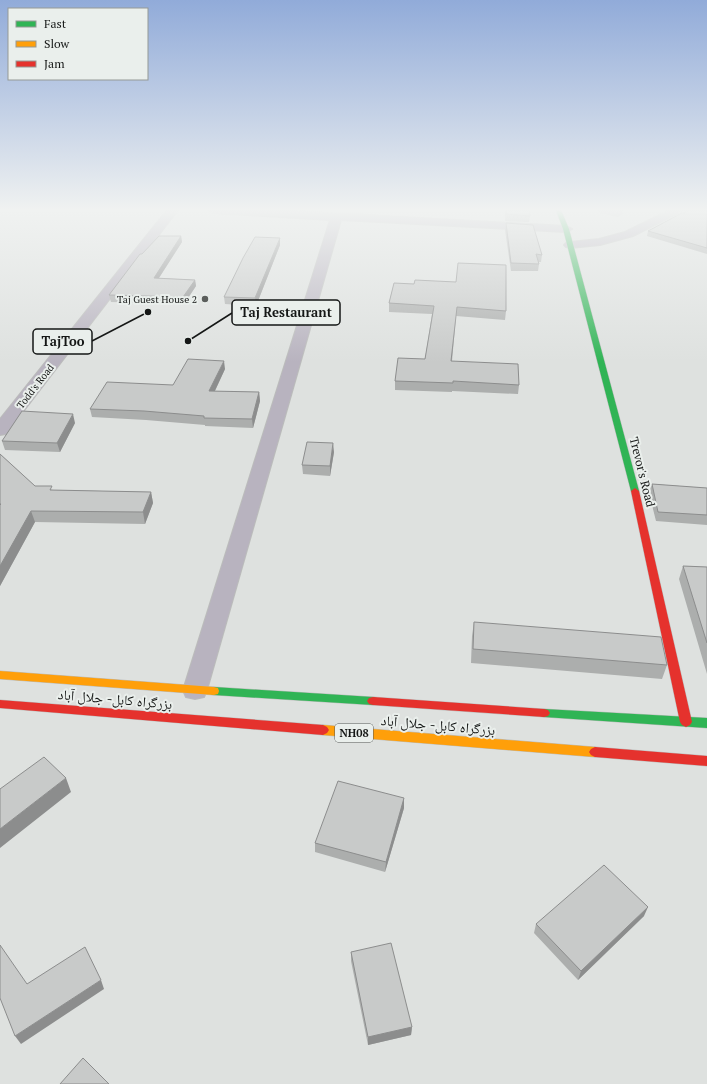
<svg xmlns="http://www.w3.org/2000/svg" width="707" height="1084" font-family="'PT Serif','Noto Naskh Arabic',serif">
<rect width="100%" height="100%" fill="#dee1df"/>
<g fill="none" stroke-linecap="round" stroke-linejoin="round">
<g stroke="#bbbcbb" stroke-width="2">
<path id="street" d="M167,210h11l-172,224 -6,1v-16z
M208,210h70l288,16 6,3 -6,3 -225,-12 -134,470 -3,7 -9,2 -9,-2 -3,-7 147,-470 -117,-7z
M599,210h21l3,3 -5,3 -18,-4z
M670,210h14l-51,26 -33,9 -30,3 -4,-1 -2,-2 2,-2 4,-1 29,-3 26,-7z"/>
</g>
<g stroke="#bbbcbb" stroke-width="1">
<path id="fast" d="M556,210h5l8,19 70,262 -1,2 -3,1 -4,-3 -68,-262z
M214,687l159,10 4,1 2,3 -2,3 -4,1 -159,-10 -4,-1 -1,-3 1,-3z
M544,709l163,9v10l-163,-11 -4,-1 -2,-3 2,-3z"/>
</g>
<g stroke="#bbbcbb" stroke-width="1">
<path id="slow" d="M0,671l214,16 4,1 1,3 -1,3 -4,1 -214,-16z
M323,725l272,22 4,2 2,3 -2,3 -4,2 -272,-22 -4,-2 -2,-3 2,-3z"/>
</g>
<g stroke="#bbbcbb" stroke-width="1">
<path id="jam" d="M635,488l4,3 53,231 -2,3 -4,2 -4,-2 -2,-3 -49,-231z
M373,697l171,12 4,1 2,3 -2,3 -4,1 -171,-12 -4,-1 -2,-3 2,-3z
M0,700l323,25 4,2 2,3 -2,3 -4,2 -323,-27z
M595,747l112,9v10l-112,-9 -4,-2 -2,-3 2,-3z"/>
</g>
<use href="#street" fill="#b8b3bf" fill-rule="evenodd"/>
<use href="#fast" fill="#30b455" fill-rule="evenodd"/>
<use href="#slow" fill="#ff9f0a" fill-rule="evenodd"/>
<use href="#jam" fill="#e5322d" fill-rule="evenodd"/>
</g>
<path fill="#acaead" d="M505,210h24l1,6 -1,6 -24,-1z
M685,210h22v44l-60,-18 1,-5 37,-18z
M506,223l36,32 -1,7h-3l1,2 -1,7h-27l-6,-41z
M181,236l1,6 -23,36 36,2 1,6 -12,18 -73,-2 -2,-7 33,-41z
M280,238v7l-24,61 -31,-2 -1,-7z
M394,283l112,28 -1,9 -49,-4 -4,45 67,24 -1,9 -66,-3v1l-57,-2v-9l30,-22 7,-45 -43,-2v-9z
M225,369l-10,22 44,1 1,9 -7,27 -48,-2v-1l-59,-5 -54,-3 -2,-8 83,-24z
M75,423l-15,29 -55,-2 -3,-9z
M334,452l-4,24 -27,-2 -1,-9z
M0,454l35,32 18,4 98,2 2,11 -8,21 -110,-2 -35,64z
M652,484l55,4v37l-51,-4 -7,-28z
M683,566l24,1v107l-28,-95z
M474,622l193,43 -5,14 -191,-16 1,-27z
M404,798v10l-19,64 -70,-20v-9z
M644,916l-66,64 -44,-47 2,-9z
M351,952l61,75 -1,8 -43,10 -17,-84z"/>
<path fill="#8c8d8d" d="M181,236l1,6 -27,42 -1,-6z
M280,238v7l-24,61 -1,-8z
M195,280l1,6 -12,18 -1,-7z
M224,361l1,8 -14,30 -2,-8z
M259,392l1,9 -7,27 -1,-9z
M73,414l2,9 -15,29 -3,-9z
M333,443l1,9 -4,24v-10z
M151,492l2,11 -8,21 -2,-12z
M31,511l4,11 -35,64v-20z
M66,778l5,14 -71,56v-19z
M404,798v10l-19,64 1,-10z
M648,907l-4,9 -66,64 3,-9z
M101,980l3,9 -83,55 -6,-8z
M412,1027l-1,8 -43,10v-8z"/>
<path fill="#c8cac9" stroke="#8c8d8d" d="M506,210h23l1,6 -24,-2z
M686,210h21v38l-59,-17 34,-18h3z
M506,223l27,2 9,30 -6,-1 3,10 -28,-1z
M159,236h22l-27,42 41,2 -12,17 -74,-2 31,-41h2z
M255,237l25,1 -25,60 -31,-1 19,-39z
M458,263l48,2v46l-49,-4 -6,54 67,3 1,21 -66,-4v2l-58,-2 3,-23 27,1 9,-53 -45,-3 5,-20 20,1 1,-4 41,2z
M188,359l36,2 -15,30 50,1 -7,27 -48,-1v-2l-60,-5 -54,-2 17,-27 66,3z
M22,411l51,3 -16,29 -55,-2z
M307,442l26,1 -3,23 -28,-1z
M0,454l35,32h17l-2,4 101,2 -8,20 -112,-1 -31,55v-61l1,-1h-1z
M652,484l55,4v27l-49,-3z
M683,566l24,1v76z
M474,622l187,15 6,28 -194,-16z
M44,757l22,21 -66,51v-40z
M338,781l66,17 -18,64 -71,-19z
M604,865l44,42 -67,64 -45,-47z
M391,943l21,84 -44,10 -17,-85z
M0,945l27,39 58,-37 16,33 -86,56 -15,-38z
M83,1058l26,26h-49z"/>
<linearGradient id="sky" x2="0" y2="1"><stop stop-color="#91abd9"/><stop offset="0.58" stop-color="#f0f2f1"/><stop offset="1" stop-color="#f0f2f1" stop-opacity="0"/></linearGradient>
<rect width="707" height="362" fill="url(#sky)"/>
<circle fill="#5b5e5c" stroke="#eaefec" stroke-width="1.5" cx="205" cy="299" r="4"/>
<g text-anchor="middle" stroke-width="4" stroke-linejoin="round" paint-order="stroke">
<g font-size="10" fill="#151716" stroke="#eaefec" text-anchor="end">
<text x="197" y="303">Taj Guest House 2</text>
</g>
<g font-size="10" fill="#151716" stroke="#eaefec">
<text transform="translate(35 386) rotate(-52)" y="4">Todd's Road</text>
</g>
<rect fill="#eaefec" stroke="#555856" stroke-width="1" x="335" y="724" width="38" height="18" rx="3"/>
<g font-size="11" font-weight="bold" fill="#151716">
<text x="354" y="737">NH08</text>
</g>
<g font-size="12" fill="#151716" stroke="#eaefec">
<text transform="translate(642 472) rotate(76)" y="4">Trevor's Road</text>
</g>
<g font-size="14" fill="#151716" stroke="#eaefec">
<text transform="translate(115 699) rotate(5)" y="5">بزرگراه کابل- جلال آباد</text>
<text transform="translate(438 725) rotate(5)" y="5">بزرگراه کابل- جلال آباد</text>
</g>
</g>
<path fill="none" stroke="#151716" stroke-width="1.5" d="M188 341L232 313M148 312L92 341"/>
<g fill="#151716" stroke="#eaefec" stroke-width="1.5">
<circle cx="188" cy="341" r="4"/>
<circle cx="148" cy="312" r="4"/>
</g>
<g fill="#eaefec" stroke="#151716" stroke-width="1.5">
<rect x="232" y="300" width="108" height="25" rx="4"/>
<rect x="33" y="329" width="59" height="25" rx="4"/>
</g>
<g font-size="13" text-anchor="middle" font-weight="bold" fill="#151716">
<text x="286" y="317">Taj Restaurant</text>
<text x="63" y="346">TajToo</text>
</g>
<rect x="8" y="8" width="140" height="72" fill="#eaefec" stroke="#959996"/>
<rect x="16" y="21" width="20" height="6" fill="#30b455" stroke="#959996"/>
<text x="44" y="28" font-size="12" fill="#151716">Fast</text>
<rect x="16" y="41" width="20" height="6" fill="#ff9f0a" stroke="#959996"/>
<text x="44" y="48" font-size="12" fill="#151716">Slow</text>
<rect x="16" y="61" width="20" height="6" fill="#e5322d" stroke="#959996"/>
<text x="44" y="68" font-size="12" fill="#151716">Jam</text>
</svg>
